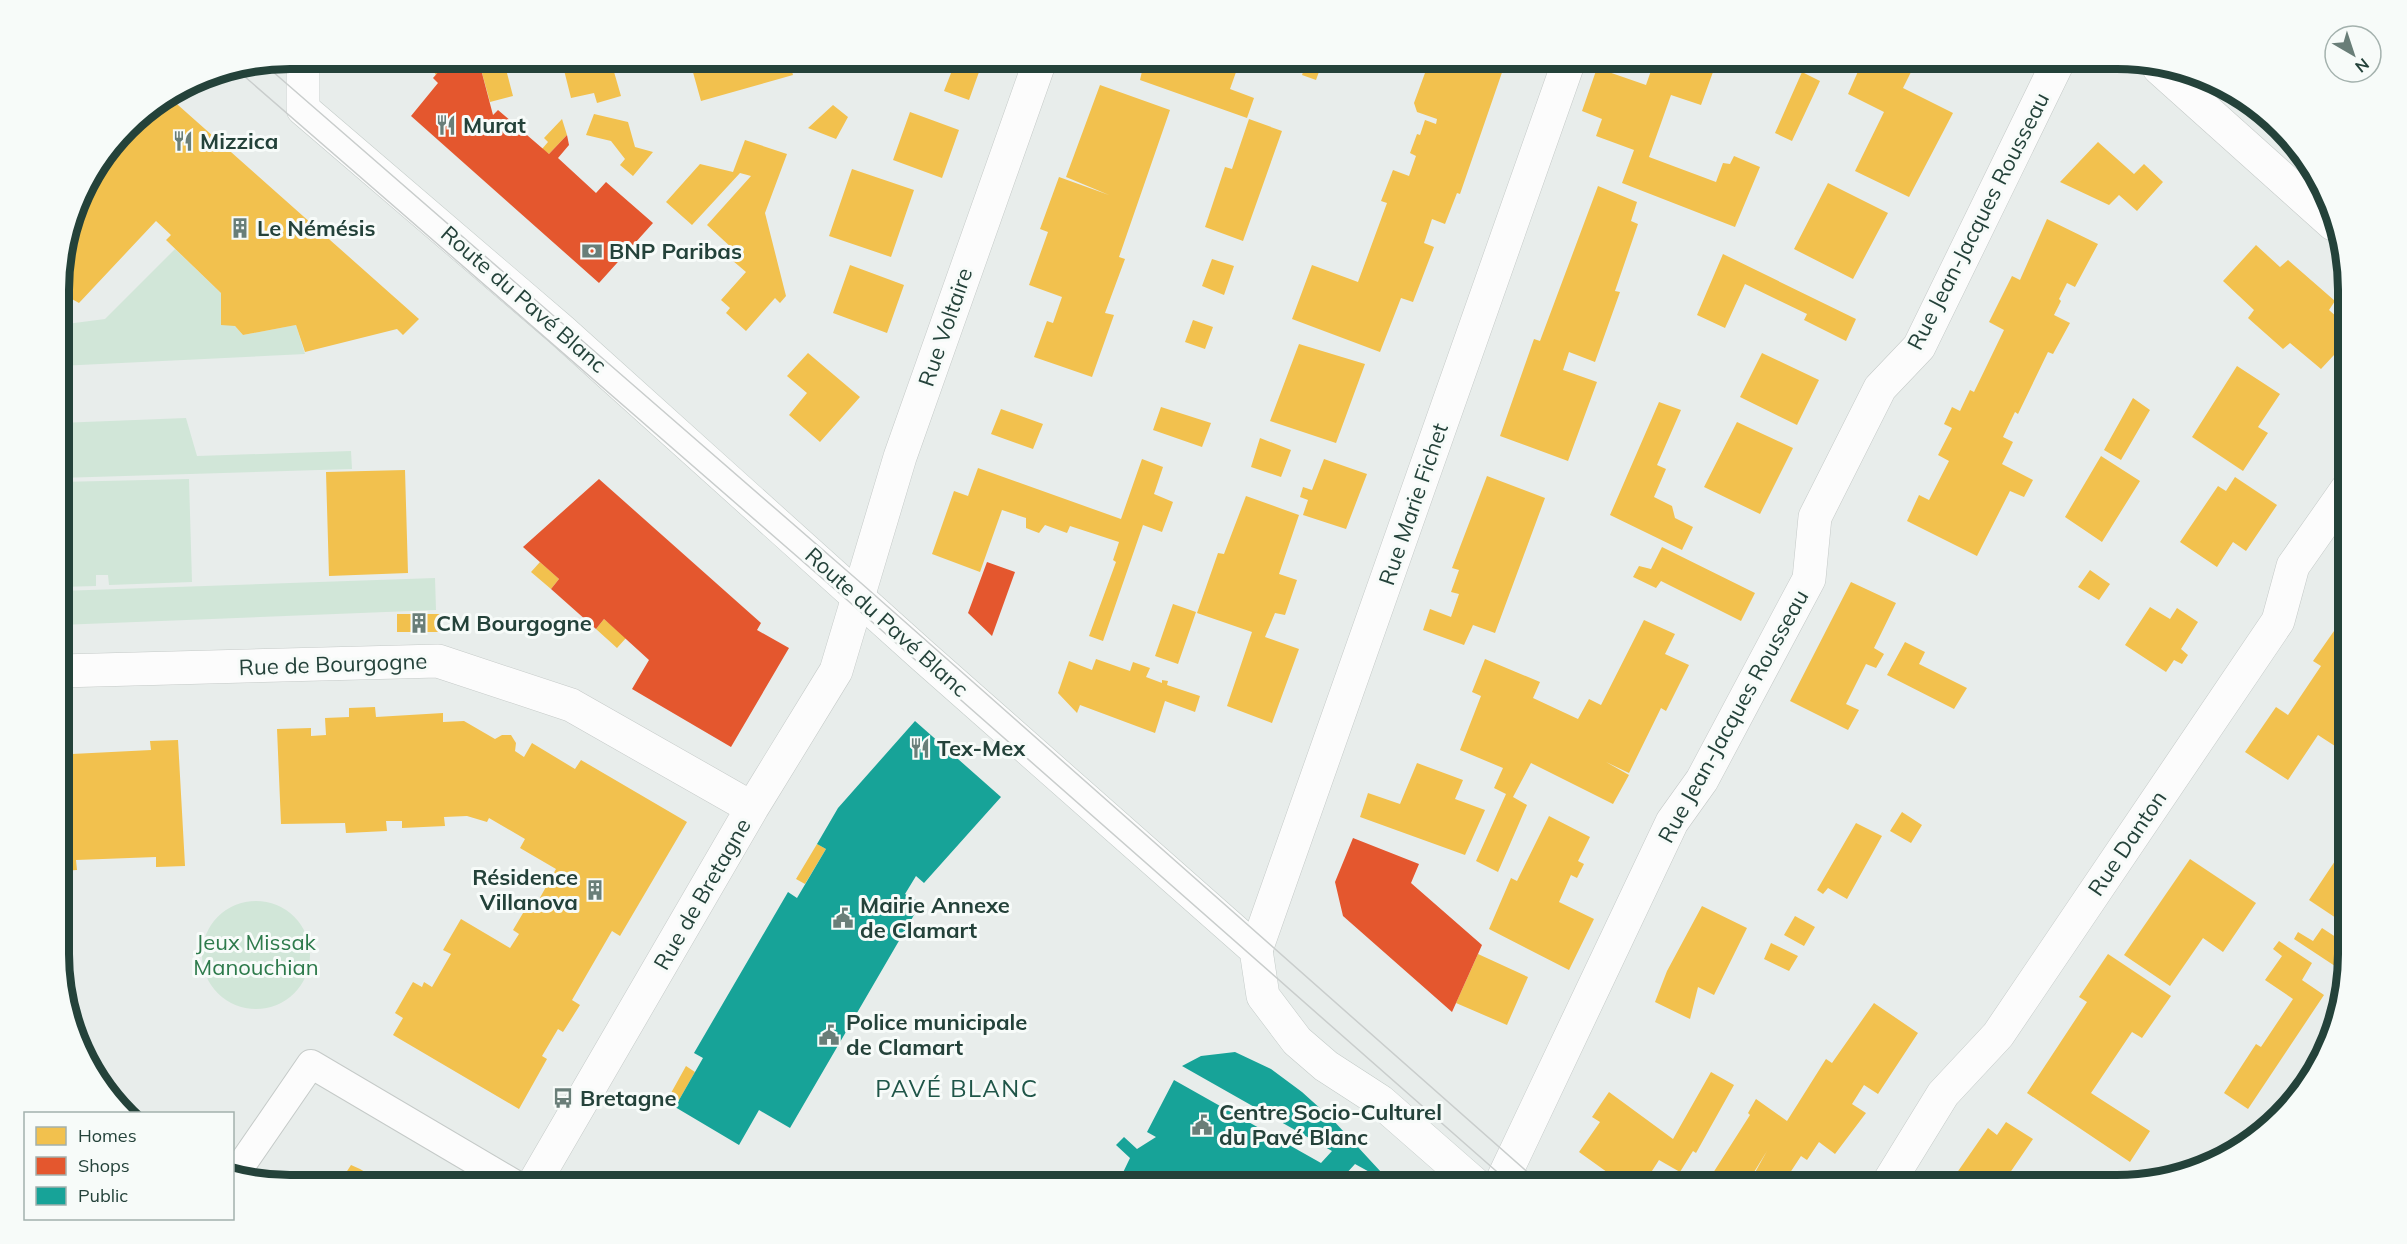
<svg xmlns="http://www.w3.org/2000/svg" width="2407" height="1244" font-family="Mulish,sans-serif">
<rect width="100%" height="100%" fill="#e8edeb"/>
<path fill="#d1e6d8" d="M175,249l46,44 14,33 8,9 53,-10 9,29 -246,12v-41l46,-6z
M186,418l11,38 154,-5 1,18 -293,9v-55z
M189,479l3,103 -83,3 -1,-10h-12v11l-36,1 -1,-105z
M435,578l1,32 -376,15v-34z
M202 955a54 54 0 1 1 108 0a54 54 0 1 1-108 0Z"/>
<path fill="#f2c14e" d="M425,58h33l5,7 -23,5 -4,5z
M491,58h12l10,38 -23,6 -11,-40z
M561,58h49l11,38 -24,7 -3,-10 -23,5z
M689,58h99l5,17 -92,26z
M984,58l-15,42 -25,-9 11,-28 -11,-5z
M1145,58h96l-11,31 24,9 -7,20 -107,-38z
M1308,58h16l-8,22 -14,-5z
M1436,58h71l-47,136 -3,-1 -12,31 -13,-5 -8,24 10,4 -21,55 -12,-4 -21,54 -88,-33 20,-54 46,17 29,-79 -6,-2 12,-31 16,6 7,-20 -6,-3 7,-19 3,1 5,-15 11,4 1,-5 -20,-7 -3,-9 11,-30 8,-5z
M1648,58h62l-4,11 7,3 -12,33 -30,-10 -22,62 67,25 7,-19 7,1 4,-8 26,11 -25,60 -113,-44 12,-33 -38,-14 6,-17 -20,-8 15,-43 49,17 7,-20 -6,-2z
M1864,58l53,2 -14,28 50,25 -44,84 -54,-26 29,-59 -36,-18z
M1802,72l18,9 -28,60 -17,-8z
M1100,85l70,25 -51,147 6,2 -20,54 9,2 -22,62 -58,-20 13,-36 6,2 9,-26 -33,-12 19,-53 -8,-3 19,-52 50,18 -43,-18z
M169,97l250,222 -16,16 -6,-6 -92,23 -9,-27 -53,10 -8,-9 -14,-1v-32l-55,-53 5,-5 -15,-14 -77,82 -16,-9 -4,6v-25l21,-77 24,-27 -7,-2 40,-53z
M833,105l15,12 -12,22 -28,-11z
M910,112l49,18 -17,48 -49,-18z
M594,114l34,8 7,25 18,5 -20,24 -13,-11 5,-6 -14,-18 -25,-6z
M562,119l5,16 -18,19 -7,-5 6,-7 -4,-4z
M1249,119l33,12 -39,110 -38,-14 20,-60 7,2z
M745,140l42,14 -22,59 21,83 -6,7 -5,-5 -29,33 -20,-18 4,-5 -9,-8 25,-28 -20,-17 7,-6 -26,-24 44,-49 -11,-3 -48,52 -26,-23 34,-38 33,8z
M2098,142l36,32 10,-10 19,18 -26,29 -18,-16 -10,10 -49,-23z
M852,169l62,21 -23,67 -62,-21z
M1828,183l60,30 -35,66 -59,-30z
M1598,186l39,16 -6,19 7,3 -23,67 5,1 -25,70 -26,-10 -6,18 34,12 -29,79 -68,-25 34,-97 6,2z
M2047,219l51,25 -23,43 -8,-4 -8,16 2,2 -7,14 16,8 -17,31 -5,-2 -30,62 -3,-2 -12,25 10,5 -11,22 31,16 -9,17 -14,-6 -33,65 -70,-35 12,-26 10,5 20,-39 -11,-6 14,-27 -8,-4 8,-17 8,4 10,-21 4,2 30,-62 -15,-8 23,-46 8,4z
M2256,245l24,22 8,-7 47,41 -6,9 18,16v15l-26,28 -31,-26 -7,6 -35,-31 6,-8 -31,-29z
M1723,254l133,65 -10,22 -42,-21 3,-6 -62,-30 -20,44 -28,-13z
M1212,259l22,7 -10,29 -22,-9z
M850,265l54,20 -17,48 -54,-20z
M1193,320l20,7 -8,22 -20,-7z
M1299,344l66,20 -29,79 -66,-22z
M808,353l52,44 -40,45 -31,-27 18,-22 -20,-17z
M1762,353l57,27 -22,45 -57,-28z
M2237,366l43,28 -22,33 10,6 -25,38 -51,-34z
M2133,398l17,12 -29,50 -17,-10z
M1659,402l22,8 -24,55 9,4 -12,28 18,9 3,12 18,9 -11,23 -72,-35z
M1161,407l50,16 -9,24 -49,-17z
M1001,409l42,15 -10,25 -42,-15z
M1737,422l56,26 -33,66 -56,-27z
M1260,438l31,12 -10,27 -30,-10z
M2101,456l39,25 -38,61 -37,-25z
M1142,459l21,8 -9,27 19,8 -11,30 -19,-7 -40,116 -14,-5 27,-74 -3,-2 6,-18 -49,-16 -3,7 -22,-8 -6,8 -13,-5v-10l-24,-8 -22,62 -48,-18 22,-63 14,5 10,-28 143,51z
M1324,459l43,15 -21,55 -43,-14 5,-15 -8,-3 3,-10 9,3z
M405,470l3,103 -79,3 -3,-104z
M1487,476l58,22 -50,135 -22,-8 -9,20 -41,-15 7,-21 21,8 8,-23 -8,-2 8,-22 -7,-2z
M2235,477l42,28 -31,46 -13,-9 -16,25 -37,-25 38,-56 8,5z
M1246,496l53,19 -20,59 18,6 -12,35 -10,-2 -10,24 34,12 -27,74 -45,-17 25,-74 -55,-19 21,-60 6,1z
M1662,547l93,46 -14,28 -80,-40 -5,7 -23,-11 6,-11 12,3z
M540,562l19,17 -8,10 -20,-17z
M2090,570l20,14 -11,16 -21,-13z
M1851,582l45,21 -22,45 10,6 -8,14 -10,-4 -20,40 13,6 -11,20 -58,-29z
M1173,604l23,8 -18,52 -23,-8z
M2150,607l20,12 7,-11 21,14 -17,27 7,6 -6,9 -8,-4 -8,12 -41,-27z
M2348,611v122l-10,15 -20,-13 -30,45 -43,-28 31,-45 12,8 33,-49 -8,-5z
M397,614h45v18h-45z
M604,619l22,19 -9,10 -21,-19z
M1644,620l31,14 -10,20 24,11 -23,46 -5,-3 -32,65 -23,-11 23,13 -16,29 -82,-41 -18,34 14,8 -29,67 -22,-11 30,-67 -12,-6 9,-20 -43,-18 21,-54 -9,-4 13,-33 55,23 -7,16 45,21 11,-20 12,6z
M1905,642l20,10 -6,12 48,24 -13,21 -67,-34z
M1096,659l34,12 3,-9 17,6 -4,9 16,6v-3l6,1 -1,4 33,11 -5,16 -30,-11 -10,32 -75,-28 -3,8 -19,-20 11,-32 23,9z
M375,707l1,10 67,-4v9l21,-1 31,18 7,-4h9l5,8 -1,8 9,6 8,-14 43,26 6,-9 106,62 -67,114 -8,-5 -40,69 8,5 -17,27 -5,-3 -16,27 5,3 -28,50 -126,-74 10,-17 -8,-5 18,-31 9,5 2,-5 8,5 19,-33 -8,-4 18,-31 49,29 9,-14 -6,-4 13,-22 6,4 24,-43 -36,-21 5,-9 -36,-21 -2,4 -20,-6 -23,1 1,9 -43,2v-7h-16l1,10 -41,2 -1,-10 -64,1 -4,-95 34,-1v8l15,-1 -1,-17 24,-1v-9z
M178,740l7,126 -29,1v-10l-80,3 1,10 -17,1v-127h11l1,10 79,-4 -1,-9z
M1417,763l46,17 -8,19 30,11 -20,45 -105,-38 8,-24 32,11z
M1902,812l20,13 -11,18 -21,-12z
M1549,816l41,21 -12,24 6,3 -7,14 -6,-3 -12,27 35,17 -25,51 -80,-41 22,-51 6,3z
M1856,823l26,13 -35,63 -19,-11 -5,6 -6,-4z
M817,844l9,5 -21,35 -9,-5z
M2343,849l5,3v74l-39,-26z
M2190,859l66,44 -33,49 -20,-14 -33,48 -46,-31z
M1702,906l45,22 -33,67 -16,-8 -8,32 -35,-17 12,-31z
M1795,916l20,11 -11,19 -20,-11z
M2322,928l26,17 -1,16 -6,9 -47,-31 4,-7 15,9z
M2279,941l33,22 -10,17 22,15 -76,114 -24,-16 32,-49 5,3 32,-48 -28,-19 17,-24 -9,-7z
M1771,943l27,13 -9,15 -25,-12z
M1478,954l50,23 -21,48 -51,-22z
M2108,954l63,42 -29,42 -10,-6 -41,61 59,38 -20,31 -103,-69 60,-91 -8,-5z
M1874,1003l44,30 -40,61 -14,-9 -12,19 14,9 -31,41 -16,-12 -12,18 -6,-4 -19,29h-34l19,-34 -21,34 -40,-1 44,-69 -2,-2 8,-14 31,22 39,-62 6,4z
M686,1066l9,6 -20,35 -9,-5z
M1711,1072l23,13 -38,68 -3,-2 -13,21 -21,-12 -16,25h-18l-46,-33 21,-30 -8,-5 17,-25 64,47z
M2006,1122l27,17 -28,41 7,5h-45l-13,-8 34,-49 9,7z
M351,1165l9,4 27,16h-49z"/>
<path fill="#e4572e" d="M458,58h20l15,57 5,-5 51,44 18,-19 2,10 -11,13 38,35 10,-11 47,41 -54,60 -188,-167 27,-33 -5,-5 7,-8 23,-5z
M599,479l162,144 -4,7 32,18 -58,99 -99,-58 17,-29 -45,-41 -8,10 -45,-40 8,-10 -36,-32z
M987,562l28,10 -23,64 -24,-23z
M1353,838l66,26 -8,19 71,62 -30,67 -109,-96 -8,-34z"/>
<path fill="#17a398" d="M915,721l86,76 -77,86 -8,-7 -11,18 16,9 -131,225 -31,-18 -20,35 -64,-38 28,-49 -9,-5 94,-161 9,6 29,-49 -9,-5 21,-36z
M1235,1052l36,17 31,23 30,27 61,66 -38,-21 -11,12 16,9h-243l13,-27 -14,-13 8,-8 13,12 19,-12 -9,-5 27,-52 147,83 11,-12 -150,-85 19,-10z"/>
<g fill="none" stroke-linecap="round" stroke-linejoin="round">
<g stroke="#c5cac8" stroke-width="30">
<path id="pedestrian" d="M236,1173l75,-109 205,121"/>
</g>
<g stroke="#c5cac8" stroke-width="34">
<path id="minor" d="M2159,68l174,156
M60,671l378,-10 133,44 181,103
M1256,950l314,-892
M533,1185l219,-377 84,-137 64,-214 141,-399
M1500,1185l172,-363 30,-42 107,-201 6,-62 65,-129 39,-41 141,-289
M1887,1185l56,-91 55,-59 280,-414 15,-55 54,-77"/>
</g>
<g stroke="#c3cbc8" stroke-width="34">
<path id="secondary" d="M303,58v51l258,221 361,325 334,295 7,46 34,45 29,25 54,35 96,84"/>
</g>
<use href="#pedestrian" stroke="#fcfcfc" stroke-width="28"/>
<use href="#minor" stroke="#fcfcfc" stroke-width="33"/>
<use href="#secondary" stroke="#fcfcfc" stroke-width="33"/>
<path stroke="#c9cdcc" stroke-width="1.5" d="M264,64l597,519 681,602
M236,69l610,530 666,586"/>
</g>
<defs>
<g id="restaurant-bare" transform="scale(1.62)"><path d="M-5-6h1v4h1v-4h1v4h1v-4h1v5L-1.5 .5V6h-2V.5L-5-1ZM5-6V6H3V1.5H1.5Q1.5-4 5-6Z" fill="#697e78" stroke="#f7fbf9" stroke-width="2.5" paint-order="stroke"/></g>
<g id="building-bare" transform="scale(1.62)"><path d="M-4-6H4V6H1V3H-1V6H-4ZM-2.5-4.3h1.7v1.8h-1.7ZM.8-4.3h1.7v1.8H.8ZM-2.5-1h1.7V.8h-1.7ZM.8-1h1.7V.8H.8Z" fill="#697e78" stroke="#f7fbf9" stroke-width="2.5" paint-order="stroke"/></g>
<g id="bank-bare" transform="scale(1.62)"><path d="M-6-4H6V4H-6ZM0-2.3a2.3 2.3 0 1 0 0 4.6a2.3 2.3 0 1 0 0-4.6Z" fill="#697e78" stroke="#f7fbf9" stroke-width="2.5" paint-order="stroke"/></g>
<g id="civic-bare" transform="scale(1.62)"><path d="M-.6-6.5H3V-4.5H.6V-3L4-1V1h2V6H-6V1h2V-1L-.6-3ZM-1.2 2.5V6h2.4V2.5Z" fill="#697e78" stroke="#f7fbf9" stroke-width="2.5" paint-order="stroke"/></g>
<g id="bus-bare" transform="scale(1.62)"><path d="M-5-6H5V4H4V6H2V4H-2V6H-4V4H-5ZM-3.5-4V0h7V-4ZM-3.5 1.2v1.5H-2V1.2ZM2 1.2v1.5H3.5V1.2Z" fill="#697e78" stroke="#f7fbf9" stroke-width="2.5" paint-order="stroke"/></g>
</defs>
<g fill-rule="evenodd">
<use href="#restaurant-bare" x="446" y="125"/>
<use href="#restaurant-bare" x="183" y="141"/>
<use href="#building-bare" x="240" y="228"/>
<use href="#bank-bare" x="592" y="251"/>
<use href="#building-bare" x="419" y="623"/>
<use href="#restaurant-bare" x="920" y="748"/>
<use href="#building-bare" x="595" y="890"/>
<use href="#civic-bare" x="843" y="918"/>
<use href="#civic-bare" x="829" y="1035"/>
<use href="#bus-bare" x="563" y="1098"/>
<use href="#civic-bare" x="1202" y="1125"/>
</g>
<g text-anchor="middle" stroke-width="6" stroke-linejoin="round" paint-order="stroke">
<g font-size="22" font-weight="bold" fill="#24423a" stroke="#f7fbf9" text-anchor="start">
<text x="463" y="133">Murat</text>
<text x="200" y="149">Mizzica</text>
<text x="257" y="236">Le Némésis</text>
<text x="609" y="259">BNP Paribas</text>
<text x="436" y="631">CM Bourgogne</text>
<text x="937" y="756">Tex-Mex</text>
<text x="578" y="885" text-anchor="end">Résidence<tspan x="578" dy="25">Villanova</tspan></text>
<text x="860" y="913">Mairie Annexe<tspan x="860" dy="25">de Clamart</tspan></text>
<text x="846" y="1030">Police municipale<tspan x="846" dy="25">de Clamart</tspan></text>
<text x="580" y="1106">Bretagne</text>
<text x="1219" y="1120">Centre Socio-Culturel<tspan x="1219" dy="25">du Pavé Blanc</tspan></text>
</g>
<g font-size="22" fill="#24423a" stroke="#f7fbf9">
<text transform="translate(1978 221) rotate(-63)" y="8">Rue Jean-Jacques Rousseau</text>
<text transform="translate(524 299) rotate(41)" y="8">Route du Pavé Blanc</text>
<text transform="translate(945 327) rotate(-71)" y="8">Rue Voltaire</text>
<text transform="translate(1413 504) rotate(-71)" y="8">Rue Marie Fichet</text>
<text transform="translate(887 622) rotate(42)" y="8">Route du Pavé Blanc</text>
<text transform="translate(333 664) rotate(-2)" y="8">Rue de Bourgogne</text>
<text transform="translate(1733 716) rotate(-61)" y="8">Rue Jean-Jacques Rousseau</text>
<text transform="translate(2127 843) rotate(-56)" y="8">Rue Danton</text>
<text transform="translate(702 894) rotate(-60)" y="8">Rue de Bretagne</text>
</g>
<g font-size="22" fill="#2d7a4b" stroke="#f7fbf9">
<text x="256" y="950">Jeux Missak<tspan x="256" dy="25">Manouchian</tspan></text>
</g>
<g font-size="24" letter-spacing="1.5" fill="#1f5548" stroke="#f7fbf9">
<text x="957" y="1097">PAVÉ BLANC</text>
</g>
</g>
<path d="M0 0H2407V1244H0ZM290 69H2117A221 221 0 0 1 2338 290V954A221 221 0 0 1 2117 1175H290A221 221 0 0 1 69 954V290A221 221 0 0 1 290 69Z" fill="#f7fbf9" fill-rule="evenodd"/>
<path fill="none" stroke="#24423a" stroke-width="8" d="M290 69H2117A221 221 0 0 1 2338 290V954A221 221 0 0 1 2117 1175H290A221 221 0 0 1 69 954V290A221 221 0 0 1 290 69Z"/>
<rect x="24" y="1112" width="210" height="108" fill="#f7fbf9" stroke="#a3b1ad" stroke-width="1.5"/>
<rect x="36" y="1127" width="30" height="18" fill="#f2c14e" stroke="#a3b1ad" stroke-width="1.5"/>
<text x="78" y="1142" font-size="18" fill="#24423a">Homes</text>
<rect x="36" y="1157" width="30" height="18" fill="#e4572e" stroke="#a3b1ad" stroke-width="1.5"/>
<text x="78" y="1172" font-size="18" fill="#24423a">Shops</text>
<rect x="36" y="1187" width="30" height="18" fill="#17a398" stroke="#a3b1ad" stroke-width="1.5"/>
<text x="78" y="1202" font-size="18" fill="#24423a">Public</text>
<g transform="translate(2353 54) rotate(141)"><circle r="28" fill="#f7fbf9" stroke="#a3b1ad" stroke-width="1.5"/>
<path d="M0-4.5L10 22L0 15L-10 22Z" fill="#697e78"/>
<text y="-9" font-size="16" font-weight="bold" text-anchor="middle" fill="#24423a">N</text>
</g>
</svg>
